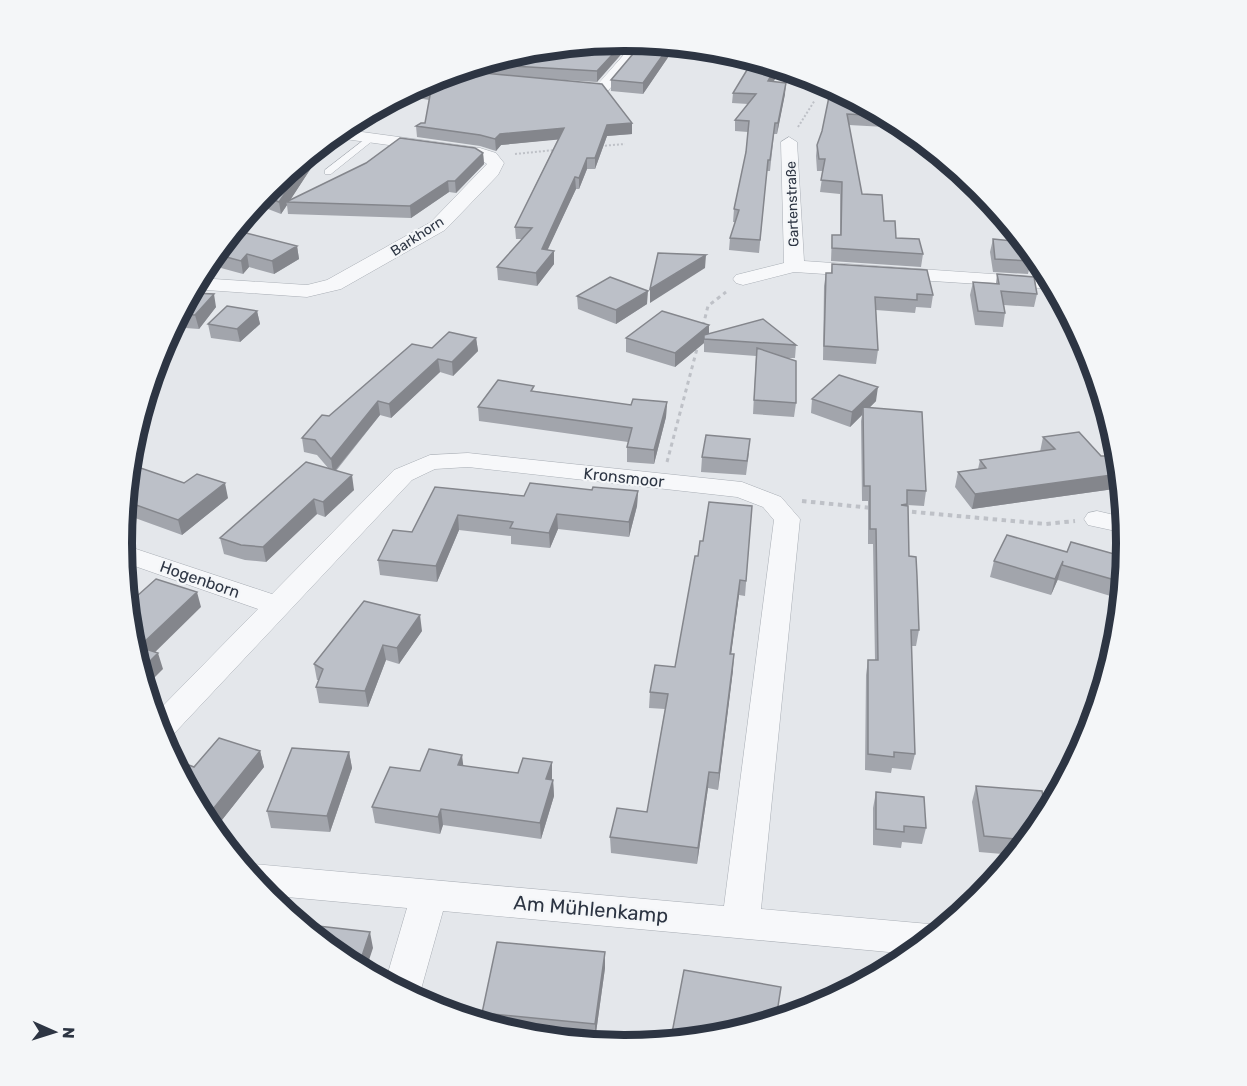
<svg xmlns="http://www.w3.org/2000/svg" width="1247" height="1086" font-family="Rubik,sans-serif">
<rect width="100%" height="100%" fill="#e4e7eb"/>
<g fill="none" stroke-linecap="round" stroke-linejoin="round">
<g stroke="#a9aeb5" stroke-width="1">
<path id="lane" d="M369,136l7,2 -45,36h-6v-4z"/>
</g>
<g stroke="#a9aeb5" stroke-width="1">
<path id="street" d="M635,42l13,1 -41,49 -39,-2 -7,-4 7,-4 30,2z
M815,79l15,7 -2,4h-10l-4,-9z
M340,129l140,19 16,5 8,10 -6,12 -53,55 -104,59 -34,8 -115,-8 6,-11 109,7 20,-5 104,-58 56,-58 -10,-7 -147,-20z
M789,137l8,5 7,119 245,17 6,11 -261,-17 -51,13 -7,-2 -3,-4 3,-4 48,-12 -3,-121z
M468,453l274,29 39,15 19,22 -39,390 168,15 13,5 -32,25 -467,-43 -25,89 -33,-17 22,-75 -142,-13 -22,-27 10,-4 471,42 50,-386 -11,-13 -26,-10 -269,-30 -33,2 -23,11 -243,259 -6,2 -10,-25 105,-107 -135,-47 -2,-18 151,50 122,-124 36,-15z
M1097,511l26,6 2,16 -37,-8 -4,-6 4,-6z"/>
</g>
<path stroke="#bec1c7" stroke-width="2" stroke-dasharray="2 2" stroke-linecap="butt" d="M798,127l17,-27
M601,146l24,-2
M515,154l40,-4"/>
<path stroke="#bec1c7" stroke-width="3" stroke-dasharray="4 4" stroke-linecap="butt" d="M703,326l5,-20 18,-14
M667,462l31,-117"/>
<path stroke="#bec1c7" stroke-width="4" stroke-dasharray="4.5 4.5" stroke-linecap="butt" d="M802,501l70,7
M903,511l143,13 29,-3"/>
<use href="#lane" fill="#f7f8fa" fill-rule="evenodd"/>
<use href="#street" fill="#f7f8fa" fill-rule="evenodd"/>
</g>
<path fill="#a2a5ac" d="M624,40l-27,42 -49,-3 84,55 -25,2 -12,33h-8l-8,20h-3l-29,61 7,1v13l-17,22 -39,-6 -1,-13 25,-28h-6l-1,-12 43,-88 -57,6 -5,6 -16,-5 -63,-9 -1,-11 9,-3 4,-23 -28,-5 31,-16 94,-29z
M643,42l33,4 -5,7 -28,41 -32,-3v-11z
M781,68l-8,14 12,12 -8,40h-3l-4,37h-3l-8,82 -30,-3 1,-12 5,-16h-2l1,-13 12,-57 2,-20 -13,-1v-11l13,-16 -16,-1 1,-10z
M831,87l73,40 -1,1 -54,-3 13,69 34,44 27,16 -2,13 -90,-6 1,-26h8v-41l-20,-2 3,-21h-6l-1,-15 1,-11 5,-14z
M330,139l-40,61 193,-47 1,11 -28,29 -7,-1 -38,26 -123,-4 -1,-9 -6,9 -26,-10 13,-17z
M993,239l38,22 -3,13 -35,-2 -3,-20z
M297,246l2,13 -25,15 -25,-7 -6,7 -22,-6 -2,-13z
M832,264l101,31 -2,13 -15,-1 -1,6 -39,-3 2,40 -2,14 -53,-4 1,-74 2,-13h5z
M997,274l40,20 -3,13 -30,-2 1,8 -2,14 -28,-2 -5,-30 3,-13 23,1z
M190,293l26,14 -17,22 -27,-2z
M577,296l70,8 -31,20 -38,-15z
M257,311l3,13 -20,18 -29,-4 -3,-14z
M709,325v9l87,11 -1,13h-8l9,45 -2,14 -41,-3 3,-58 -52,-4v-9l-29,24 -49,-15v-14z
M476,338l2,13 -25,25 -13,-4 -49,46 -11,-3 -44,56 18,19 -29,27 -8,-3 -51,48 -21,-2 -21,-6 -4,-16 109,-69 -12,-14 -13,-3 -2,-14 27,-22 103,-68z
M534,391l97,14 36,-3 -1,15 -12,47 -27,-2v-15l1,-5 -149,-21 -1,-14z
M812,399l64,2 -7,7 57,83 -2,15 -17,-1v1l2,50 10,74 -3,16h-5l4,108 -4,16 -19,-2 -1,5 -26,-3 1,-95 2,-15h7l-2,-116h-5v-43h-6l-1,-80 1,-6 -12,12 -39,-14z
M1043,437l58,19h16l4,32 -149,21 -17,-22 3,-15 20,-3 2,-9 60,-8z
M749,453l-3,22 -45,-3 1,-15z
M129,464l99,34 -46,37 -58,-21z
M435,487l89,9 68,-6 46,1 -1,15 -8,31 -71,-8 -8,19 -39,-4v-8l-52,-6 -22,52 -57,-7 -2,-15 34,-28z
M752,506l-7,90 -6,-1 -8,59 2,16 -15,120 -10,-2 -11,76 -86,-11 -1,-16 37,-25 18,-103 -16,-1 1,-16 25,-25 23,-111 5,-15z
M1067,552l58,5 -6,58 -7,-2 5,-15 -59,-18v-1l-7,16 -61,-18 4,-16z
M422,631l-23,33 -13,-4 -18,47 -49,-4 -3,-16 3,-7h-2l-3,-16z
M260,751l4,16 -50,63h-2l-6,-8 -29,-54 17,-1z
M349,752l3,16 -22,64 -59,-4 -4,-17z
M552,762v17l1,1 1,16 -13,43 -98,-14 -3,9 -65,-11 -3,-16 48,-36 44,-5 54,7z
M976,786l65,36 -27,33 -35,-3 -7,-50z
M876,792l50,36 -4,16 -20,-2 -1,6 -28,-3v-37z
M605,952v16l-10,72 -84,-8 -28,-9 -1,-10z
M672,1033l49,3 -49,5z"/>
<path fill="#84868c" d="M625,41h8l-36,41v-11z
M670,45l6,1 -5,7 -28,41v-11z
M776,67l5,1 -13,24v-11z
M786,83l-1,11 -8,40 1,-11z
M632,123v11l-25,2 -12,33v-11l12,-33z
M564,128v11l-63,6 -5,6 -1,-12 5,-5z
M330,137v2l-41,63h-3l1,3 -6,9 -2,-12 35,-52z
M483,153l1,11 -28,29 -1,-12z
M587,158v11l-8,20v-11z
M575,177l1,12 -34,73v-13z
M448,181l1,11 -38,26 -1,-12z
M297,246l2,13 -25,15 -2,-13z
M554,251v13l-17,22 -1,-13z
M247,254l2,13 -6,7 -2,-13z
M706,255l-1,13 -55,35v-14z
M648,291l-1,13 -31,20v-14z
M214,294l2,13 -17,22 -4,-14z
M257,311l3,13 -20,18 -3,-13z
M709,325v14l-5,-4v8l-29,24v-14z
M476,338l2,13 -25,25 -1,-14z
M438,359l2,13 -49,46 -2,-14z
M878,387l-2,14 -13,13v-7l-1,8 -12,12 2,-15z
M378,401l2,14 -47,58 -2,-14z
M667,402l-1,15 -12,47v-14z
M1119,474l2,14 -149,21 3,-15z
M352,475l2,15 -29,27 -2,-15z
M225,483l3,15 -46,37 -4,-15z
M638,491l-1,15 -8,31v-15z
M314,499l3,15 -51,48 -3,-15z
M557,514l1,15 -8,19 -1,-15z
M458,515l1,15 -22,52 -1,-16z
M1062,565l-4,14 -7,16 4,-16z
M740,580l-1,15 -10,75 1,-16z
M197,592l4,15 -57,56 -5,-16z
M420,615l2,16 -23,33 -2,-16z
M383,645l3,15 -18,47 -3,-16z
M158,653l5,16 -18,18 -5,-16z
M734,654l-1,16 -15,120 1,-17z
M260,751l4,16 -50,63 -5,-16z
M349,752l3,16 -22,64 -3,-16z
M462,755l2,16 -6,-6z
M552,762v16l-5,17 -1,-16z
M709,772l-1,16 -11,76 1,-16z
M553,780l1,16 -13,43 -1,-16z
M441,809l2,16 -3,9 -2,-17z
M370,932l3,16 -8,24 -7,-4z
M605,952v16l-10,72v-16z"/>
<path fill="#bcc0c8" stroke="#84868c" stroke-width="1.5" d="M625,41l-28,30 -118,-7 47,-14z
M643,42l27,3 -27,38 -32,-3z
M753,60l23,7 -8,14 18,2 -8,40h-3l-5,37h-2l-8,80 -30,-2 9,-28 -5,-1 12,-57 3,-31 -14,-1 21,-26 -23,-1z
M462,69v2l140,13 30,39 -25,2 -12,33h-8l-8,20 -4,-1 -33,72 12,2 -18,22 -39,-6 35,-39 -17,-1 49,-99 -64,6 -5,5 -15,-4 -64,-9 5,-3h4l6,-33 -15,-3 16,-8z
M831,87l55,29 -39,-2 15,80 20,1 2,26h11l1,17 23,1 4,15 -91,-6v-13h9l1,-53 -21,-2 4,-21h-6l-2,-14 5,-14z
M400,138l75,10 8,5 -28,28h-7l-38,25 -124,-4 80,-39z
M314,150l-35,52 -17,-7 6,-8z
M238,231l59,15 -25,15 -25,-7 -6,7 -22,-6z
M993,239l30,3 5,6 3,13 -36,-2z
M658,253l48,2 -56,34z
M832,264l95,6 6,25 -16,-1v6l-42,-3 3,53 -54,-4 2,-73h6z
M997,274l37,3 3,17 -36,-3 4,22 -27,-2 -5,-29 26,2z
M610,277l38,14 -32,19 -39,-14z
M190,293l24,1 -19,21 -16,-1z
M227,306l30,5 -20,18 -29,-5z
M662,311l47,14 -34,28 -49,-15z
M763,319l33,26 -92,-6v-4z
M449,332l27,6 -24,24 -14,-3 -49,45 -11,-3 -47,58 -16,-19 -13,-2 20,-23 7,1 83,-72 20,4z
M757,348l39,13v42l-42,-3z
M839,375l39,12 -26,25 -40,-13z
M498,380l36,6 -3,5 100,14 2,-6 34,3 -13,48 -27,-3 5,-19 -154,-21z
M863,407l59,5 4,79 -19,-1v14l-6,1 7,1 1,50 7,1 1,19 2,54h-8l4,124 -21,-2v5l-26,-3v-94h10l-2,-131h-6v-43h-6z
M1079,432l22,24h16l2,18 -144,20 -17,-22 28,-4 -6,-8 75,-11 -12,-12z
M706,435l44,4 -3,22 -45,-4z
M306,462l46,13 -29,27 -9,-3 -51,48 -22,-2 -21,-7z
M129,464l55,19 13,-9 28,9 -47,37 -53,-19z
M530,483l62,7 1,-3 45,4 -9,31 -72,-8 -8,19 -39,-5 3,-6 -55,-7 -22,51 -58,-6 15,-30 19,2 23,-45 89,9z
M709,502l43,4 -6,75 -6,-1 -10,74h4l-15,119 -10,-1 -11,76 -88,-11 7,-29 30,4 21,-118 -18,-2 5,-27 20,2 20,-111h3l2,-15h3z
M1007,535l60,17 4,-10 54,15 -3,25 -60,-17 1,-4 -8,18 -61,-18z
M156,579l41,13 -58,55 19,6 -18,18 -9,-30 -4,-36z
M1122,583l-1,15 -4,-1z
M364,601l56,14 -23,33 -14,-3 -18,46 -49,-4 7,-18 -9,-5z
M219,738l41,13 -51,63 -9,-3 -23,-43 4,-6 13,5z
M292,748l57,4 -22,64 -60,-5z
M429,749l33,6 -4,10 60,8 5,-15 29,4 -6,17 7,1 -13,43 -99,-14 -3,8 -66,-10 18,-40 30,4z
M976,786l66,5 4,22 -5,9 -14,18 -43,-4z
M876,792l48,5 2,31 -22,-2v6l-28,-3z
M318,926l52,6 -12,36 -14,-7 -30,-25z
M497,942l108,10 -10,72 -113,-11z
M684,970l97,17 -5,32 -55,17 -23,2 -26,-5z"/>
<g text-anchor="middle" stroke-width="4.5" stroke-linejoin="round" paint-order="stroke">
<g font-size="14" fill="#2d3543" stroke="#f4f6f8">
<text transform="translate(792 204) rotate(-92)" y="5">Gartenstraße</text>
<text transform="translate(417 236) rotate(-33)" y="5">Barkhorn</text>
</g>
<g font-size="16" fill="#2d3543" stroke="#f4f6f8">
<text transform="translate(624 477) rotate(6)" y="6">Kronsmoor</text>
<text transform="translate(200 579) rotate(19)" y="6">Hogenborn</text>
</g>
<g font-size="20" fill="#2d3543" stroke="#f4f6f8">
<text transform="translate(591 909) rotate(5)" y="7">Am Mühlenkamp</text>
</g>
</g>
<path d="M0 0H1247V1086H0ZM132 543a492 492 0 1 1 984 0a492 492 0 1 1-984 0Z" fill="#f4f6f8" fill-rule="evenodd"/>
<path fill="none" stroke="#2d3543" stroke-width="8" d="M132 543a492 492 0 1 1 984 0a492 492 0 1 1-984 0Z"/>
<g transform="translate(54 1032) rotate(93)" stroke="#f4f6f8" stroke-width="4.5" paint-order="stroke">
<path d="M0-4.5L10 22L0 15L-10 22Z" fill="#2d3543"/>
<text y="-9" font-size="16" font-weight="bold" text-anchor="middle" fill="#2d3543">N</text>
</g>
</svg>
